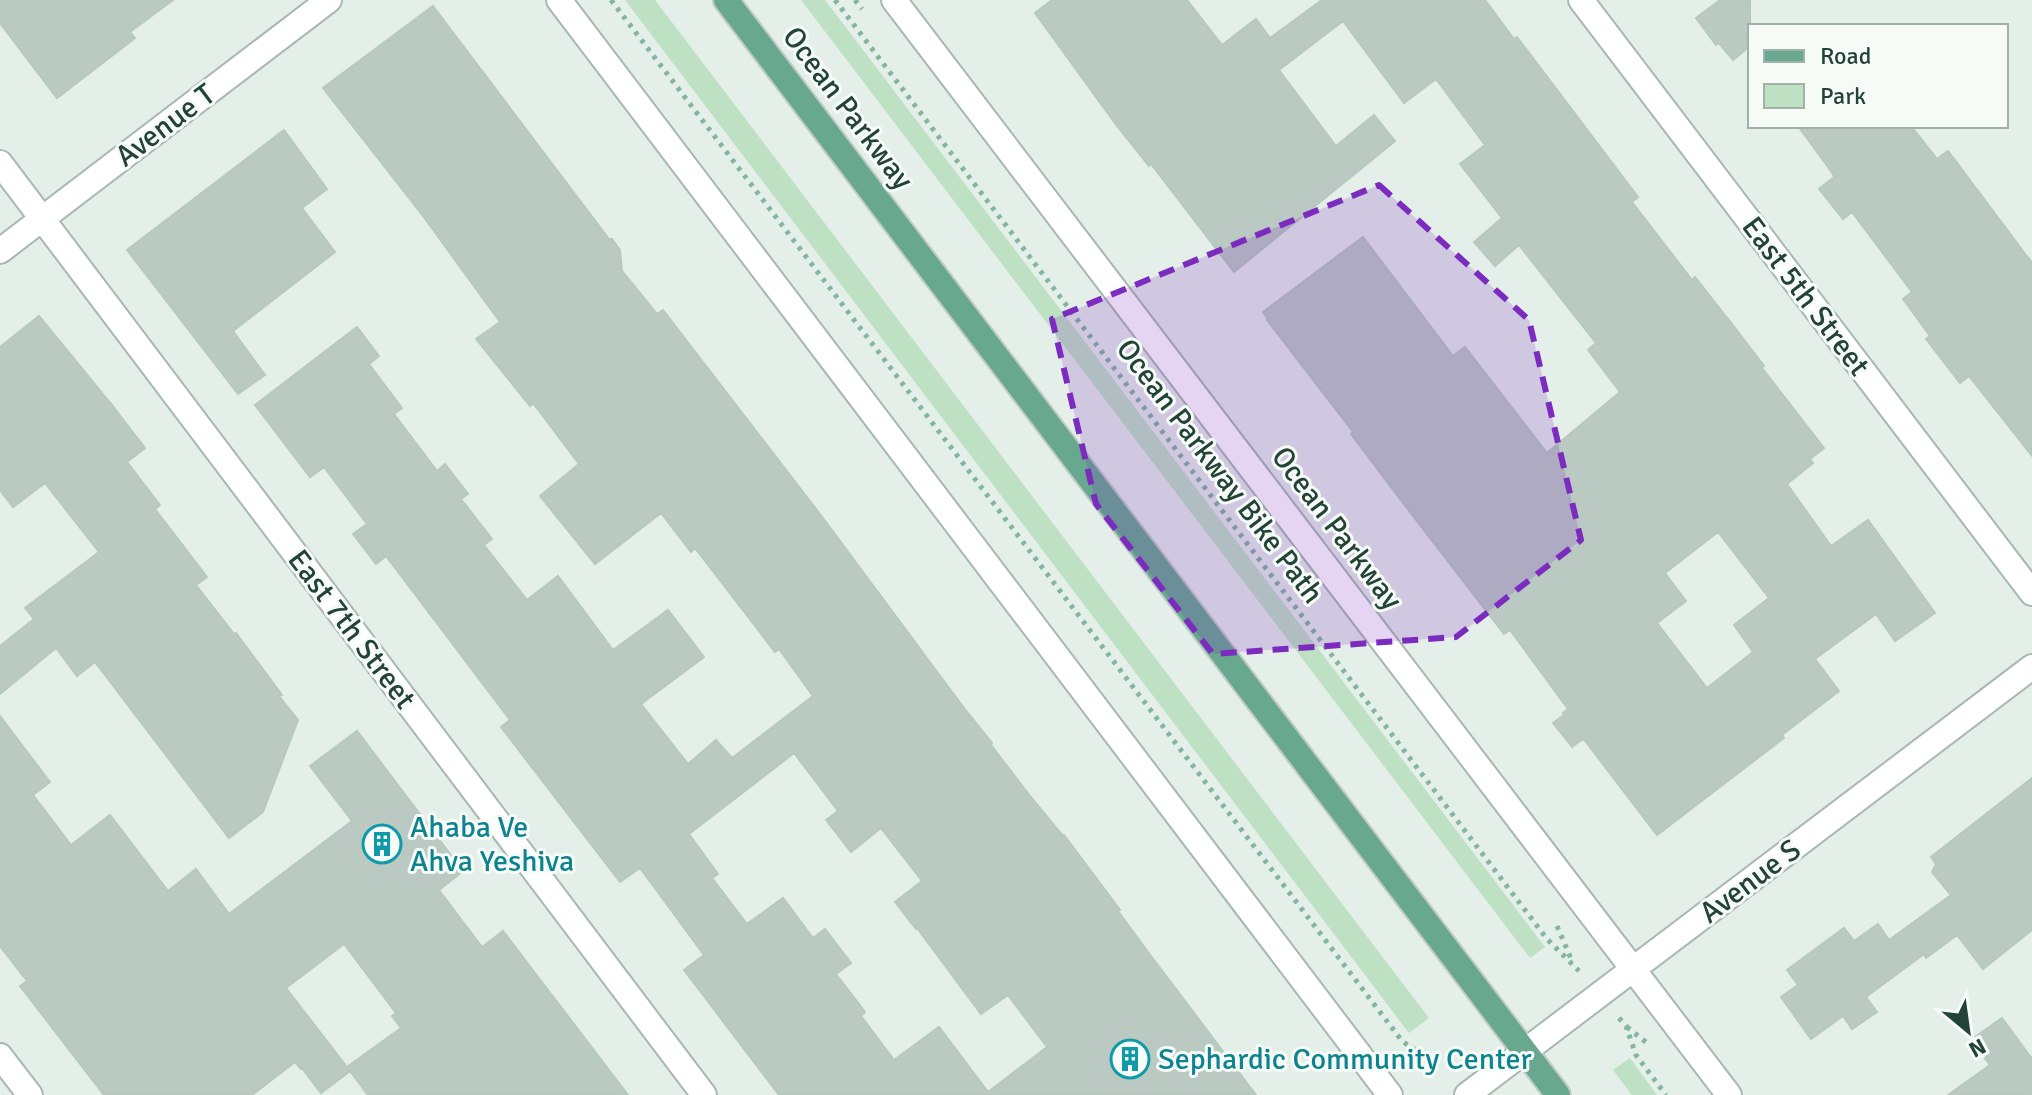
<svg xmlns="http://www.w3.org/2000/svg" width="2032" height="1095" font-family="Signika,sans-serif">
<rect width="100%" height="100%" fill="#e5efe9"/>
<path fill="#bde1c2" d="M625,0h30l774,1018 -20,15z
M801,0h24l720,947 -15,11z
M1630,1058l27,37h-25l-19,-25z"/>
<path fill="#bacac2" stroke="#b7c9bf" stroke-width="2" fill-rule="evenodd" d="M0,0h173l-43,32 5,6 -78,60 -57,-75z
M1052,0h135l35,45 34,-26 14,19 52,-38h163l29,39 3,-2 121,160 -6,5 60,78 3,-3 44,56 25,33 -2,2 62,80 -14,11 3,4 -26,21 44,62 37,-26 67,93 -40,28 -19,-27 -61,45 24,32 -57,44 2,3 -127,97 -71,-93 -3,-3 -11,8 -19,-24 11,-8 -1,-2 5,-4 -58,-79 -6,4 -88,-114 -65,-86 2,-2 -86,-112 1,-1 -5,-7 100,-75 90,119 12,-9 82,106 73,-61 -32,-42 8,-7 -77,-98 -24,21 -21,-24 28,-24 -42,-54 25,-19 -49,-66 -32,24 -61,-82 -64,49 57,76 38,-31 21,26 -161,131 -83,-108 -2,2 -32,-40 -82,-113zM1718,532l51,66 -35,27 19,27 -46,36 -50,-65 29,-22 -21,-28z
M1720,0h30v46l-17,14 -14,-17 -3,2 -20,-27z
M433,6l176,233h3l8,11 2,21 35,43 6,-4 163,212 141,190 25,31 -1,2 39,51 33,40 1,-1 56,75 -2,1 30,41 108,143h-477l-95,-125 20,-15 -64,-87 -20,14 -119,-155 9,-7 -124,-164 -10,8 -23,-30 14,-10 -43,-57 -14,10 -55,-72 102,-78 22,29 -10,8 33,44 -8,6 43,57 8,-7 23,30 -7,5 31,40 -8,6 43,55 31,-24 55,74 55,-40 36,47 -63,47 47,60 28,-24 16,18 81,-62 -34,-47 -4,3 -80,-104 -4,4 -30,-39 -66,51 -55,-68 39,-32 -46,-61 -3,3 -54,-67 24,-17 -77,-106 -100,-128zM794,753l44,58 -12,9 25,32 30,-24 41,53 -27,21 21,27 1,-1 64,86 27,-19 39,52 -59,45 -49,-65 -45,33 -33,-44 4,-4 -29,-38 15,-11 -26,-34 -12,9 -30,-40 -36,26 -35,-46 6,-4 -29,-40z
M1798,126h113l26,33 11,-8 84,112v193l-63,-80 -9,7 -34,-44 4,-3 -27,-37 9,-7 -60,-80 -9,7 -24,-30 15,-12 -1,-3z
M284,130l43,59 -25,19 33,44 -102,79 32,44 -27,19 -111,-144z
M39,316l73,89 33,43 -18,14 33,43 -5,4 52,68 -11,8 38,49 2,-1 46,62 -3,1 19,24 -35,92 -34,26 -134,-176 -18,14 -21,-28 -56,46v-48l34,-27 -9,-11 74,-56 -54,-69 -32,24 -13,-17v-143z
M0,716l50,66 -17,13 38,50 39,-30 58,76 28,-22 33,45 123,-93 -42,-55 47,-35 106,140 -24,19 21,28 22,29 21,-16 125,164h-260l-21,-28 54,-39 -9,-12 4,-3 -52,-69 -58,44 64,83 -29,22 -19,-25 -1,1 -6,-7 -43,33h-148l-84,-109 7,-5 -27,-35z
M2032,778v152l-49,39 -26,-34 -31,23 -2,-4 -58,43 11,15 -25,17 -9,-13 -32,23 -30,-42 17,-12 -11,-15 57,-42 10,13 24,-17 11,16 62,-45 -19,-23 4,-8 -5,-7z
M2002,1018l30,41v36h-84l42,-30 -19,-25z"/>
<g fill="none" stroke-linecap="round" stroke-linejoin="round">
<g stroke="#a7b8b0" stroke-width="28">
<path id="street" d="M559,0l831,1095
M894,0l835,1095
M1581,0l451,593
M0,163l704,932
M0,251l329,-251
M0,1056l30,39
M1467,1095l565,-428"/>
</g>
<g stroke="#c1cac7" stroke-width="28">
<path id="primary" d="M726,0l832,1095"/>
</g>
<path stroke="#83b59f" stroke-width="5" stroke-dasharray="4 6" stroke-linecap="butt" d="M611,0l791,1041 36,25
M835,0l712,939 32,32
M855,0l7,9
M1557,926l15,35
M1619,1018l7,8 10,29 30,40
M1627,1027l20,16"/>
<use href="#street" stroke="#fff" stroke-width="24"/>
<use href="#primary" stroke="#67a88f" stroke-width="24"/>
</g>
<path fill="#7b2cbf" fill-opacity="0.2" stroke="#7b2cbf" stroke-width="6" stroke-dasharray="16 10" stroke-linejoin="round" d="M1379,185l150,135 52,220 -125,97 -243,17 -117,-150 -44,-185z"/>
<defs>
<g id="building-ring" transform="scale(2)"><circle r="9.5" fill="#f6fbf8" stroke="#0f9aa8" stroke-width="1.5"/><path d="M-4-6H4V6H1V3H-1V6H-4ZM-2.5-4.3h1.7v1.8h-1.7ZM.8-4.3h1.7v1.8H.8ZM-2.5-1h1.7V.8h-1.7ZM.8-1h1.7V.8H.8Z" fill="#0f9aa8"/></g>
</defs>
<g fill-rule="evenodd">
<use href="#building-ring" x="382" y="844"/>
<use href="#building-ring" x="1130" y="1059"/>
</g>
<g text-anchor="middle" stroke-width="6" stroke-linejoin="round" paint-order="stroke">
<g font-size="30" fill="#224336" stroke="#f6fbf8">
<text transform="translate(848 108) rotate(53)" y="10">Ocean Parkway</text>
<text transform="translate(165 125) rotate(-37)" y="10">Avenue T</text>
<text transform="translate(1806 296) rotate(53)" y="10">East 5th Street</text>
<text transform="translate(1220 471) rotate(53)" y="10">Ocean Parkway Bike Path</text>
<text transform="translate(1337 528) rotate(53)" y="10">Ocean Parkway</text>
<text transform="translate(352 629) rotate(53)" y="10">East 7th Street</text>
<text transform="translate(1750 881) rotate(-37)" y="10">Avenue S</text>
</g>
<g font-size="30" fill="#0d838f" stroke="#f6fbf8" text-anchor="start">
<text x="410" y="837">Ahaba Ve<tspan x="410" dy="34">Ahva Yeshiva</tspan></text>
<text x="1158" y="1069">Sephardic Community Center</text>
</g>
</g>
<rect x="1748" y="24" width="260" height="104" fill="#f6fbf8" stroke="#a1b1aa" stroke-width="2"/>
<rect x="1764" y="50" width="40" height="12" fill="#67a88f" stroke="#a1b1aa" stroke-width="2"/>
<text x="1820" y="64" font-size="24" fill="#224336">Road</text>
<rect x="1764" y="84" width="40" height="24" fill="#bde1c2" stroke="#a1b1aa" stroke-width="2"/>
<text x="1820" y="104" font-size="24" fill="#224336">Park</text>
<g transform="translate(1968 1031) rotate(151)" stroke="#f6fbf8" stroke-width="6" paint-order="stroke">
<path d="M0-6L14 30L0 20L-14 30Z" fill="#224336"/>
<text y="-12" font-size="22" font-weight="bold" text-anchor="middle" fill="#224336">N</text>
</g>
</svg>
